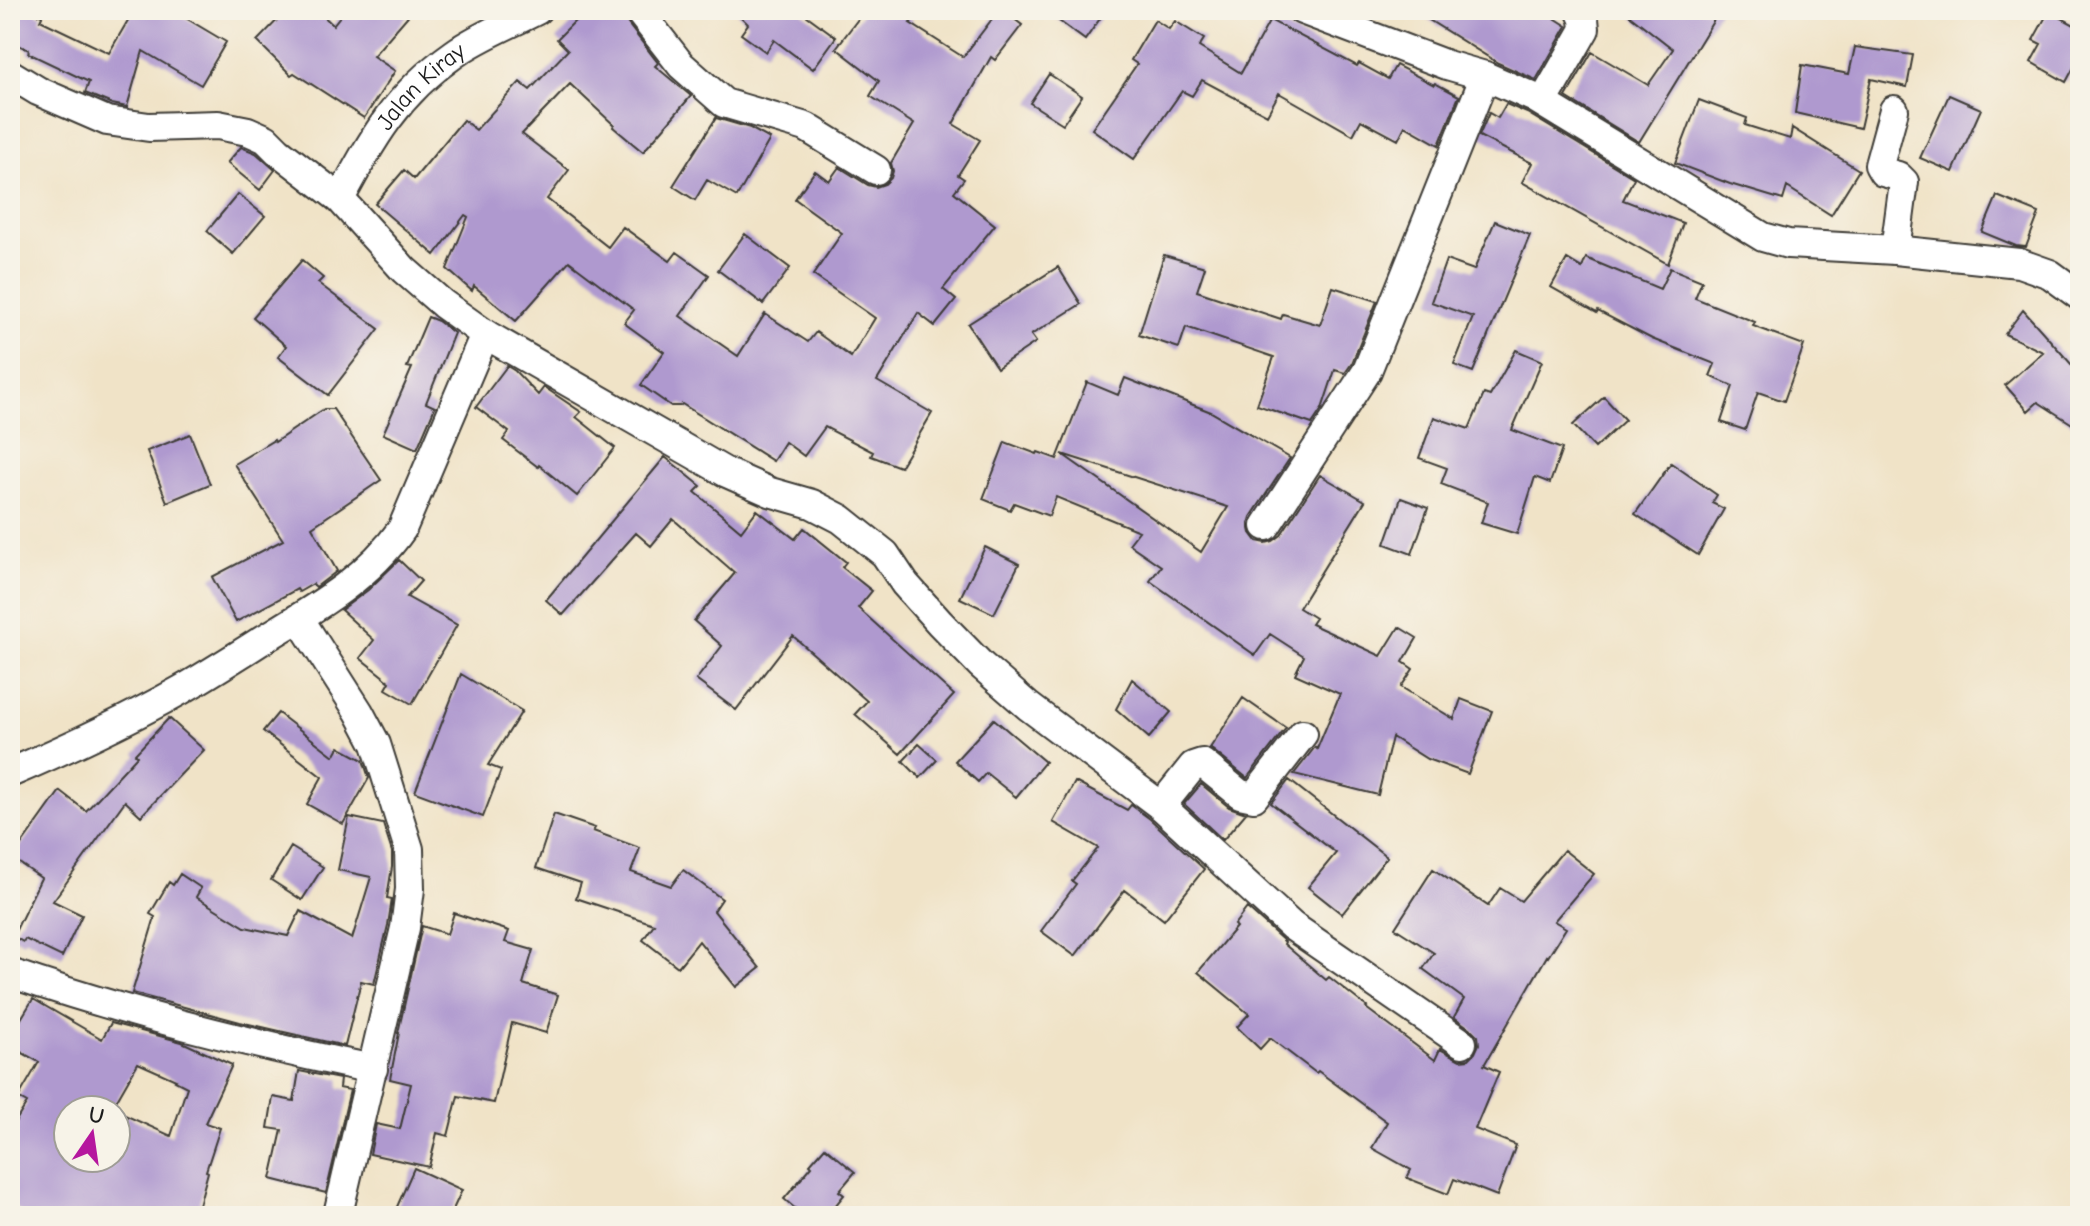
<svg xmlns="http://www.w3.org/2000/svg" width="2090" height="1226" font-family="'Comic Neue',sans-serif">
<rect width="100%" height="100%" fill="#f7f3e8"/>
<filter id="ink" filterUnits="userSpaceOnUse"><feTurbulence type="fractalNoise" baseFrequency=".0125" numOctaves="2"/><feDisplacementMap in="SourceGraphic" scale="16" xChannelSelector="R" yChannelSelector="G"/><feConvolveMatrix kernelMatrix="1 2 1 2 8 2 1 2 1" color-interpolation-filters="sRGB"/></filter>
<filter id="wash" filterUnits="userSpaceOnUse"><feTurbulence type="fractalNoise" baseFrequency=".006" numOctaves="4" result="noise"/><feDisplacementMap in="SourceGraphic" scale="32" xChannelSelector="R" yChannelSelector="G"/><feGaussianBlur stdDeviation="1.8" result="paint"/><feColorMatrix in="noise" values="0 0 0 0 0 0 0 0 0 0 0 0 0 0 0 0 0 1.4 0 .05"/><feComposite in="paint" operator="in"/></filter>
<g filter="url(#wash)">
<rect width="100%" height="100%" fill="#f0e3c7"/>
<g id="blocks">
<path fill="#af99cf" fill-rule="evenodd" d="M10,10h20l12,6 -2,4 69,33 25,-43h38l54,32 -25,43 -58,-34 -16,56 -15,-3 -27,-11 4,-11 -61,-29 1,-3 -19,-9z
M287,10h30l16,15 12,-15h68l-40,46 22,15 -31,47 -70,-45 -3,2 -34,-34z
M586,10h35l4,10 33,43 -3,3 36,30 -48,56 -30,-25 1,-2 -44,-41 -48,50 47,36 -22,29 61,48 15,-20 47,34 7,-9 32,23 -29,41 58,40 27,-42 43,28 8,-10 35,25 24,-39 -62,-43 29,-42 -47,-34 20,-28 14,10 10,-14 29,18 8,2 9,-3 6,-6 2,-7 -2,-8 23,-39 -44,-28 9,-15 -43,-33 29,-38h35l13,10 -3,3 53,34 36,-47h19l-5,8 9,7 -27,35 -4,-3 -38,67 27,16 -22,35 6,4 -10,13 41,33 -52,64 13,11 -21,26 -17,-13 -41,68 55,32 -32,54 -29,-11 2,-4 -48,-25 -21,29 -19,-14 -12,19 -91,-57 -2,2h-9l-30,-21 23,-33 -40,-29 10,-13 -65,-49 -53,60 -42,-35 -2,5 -25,-22 21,-52 -3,-2 -30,40 -60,-51 29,-34 10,9 49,-59 13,10 44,-48 10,8 38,-40 -11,-11z
M734,10h65l37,27 -23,32 -39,-29 -8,12 -25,-18 7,-10z
M1044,10h62l-21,30z
M1413,10h129l25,16 -31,54 -38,-17z
M1623,10h97l-81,132 -73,-45 26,-45 56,33 25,-36z
M2049,11l31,17v28l-14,26 -35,-20 10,-18 -8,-4z
M1155,20l14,9 6,-8 29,18 -5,8 42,26 29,-53 87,46 2,-3 29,16 8,-14 38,20 1,-2 24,13 -20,49 -34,-19 -7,14 -37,-20 -8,15 -74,-42 -12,22 -65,-35 -10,16 -10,-5 -48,68 -42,-30 45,-65 -6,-4z
M1855,47l58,8 -6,32 -36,-8 -11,49 -65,-15 7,-48 47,9z
M1049,74l33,22 -19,28 -33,-21z
M1949,95l32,14 -28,63 -33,-14z
M1699,100l48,18 -2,7 45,14 2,-11 67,42 -28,45 -44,-28 -4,13 -53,-16 -55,-21z
M1506,104l21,9 107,65 -11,22 60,23 -15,41 -146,-82 10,-19 -53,-27 10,-23 9,5z
M716,118l34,10 20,11 -33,58 -30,-17 -12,20 -22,-14z
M241,147l15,6 19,17 -15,20 -33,-27z
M238,194l27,22 -32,38 -26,-23z
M1997,196l42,17 -13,34 -10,-1 -34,-14z
M1495,221l35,14 -57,137 -19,-7 19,-48 -42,-15 15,-42 28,10z
M745,234l45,34 -27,36 -45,-34z
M1164,255l41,12 -8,24 84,28 2,-5 37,11 13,-38 44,14 -25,62 -7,10 -10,-3 -13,39 -10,15 -55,-19 17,-48 -88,-30 -7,21 -40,-13z
M1586,258l74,31 10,-21 32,13 -7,17 60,24 -2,4 51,19 -20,56 -26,-9 -13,38 -24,-8 12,-36 -23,-10 5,-12 -63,-25 -54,-28 -1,2 -46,-26 16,-28 15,9z
M302,260l21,18 -5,5 61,46 -51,66 -50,-38 8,-11 -33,-29z
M1058,267l23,37 -50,31 5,7 -39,26 -29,-44z
M2023,310l57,64v55l-42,-27 -10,9 -23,-26 38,-33 -38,-18z
M428,317l10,4 16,12 -28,70 9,4 -18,42 -34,-15 29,-66 -5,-1z
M1516,350l26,11 -30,69 50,19 -12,34 -15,-6 -18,57 -36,-11 7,-21 -47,-18 6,-16 -28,-10 15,-41 35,12 15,-35 6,2z
M507,366l8,5 23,24 6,-8 37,25 -5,5 39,31 -38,48 -38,-31 -1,2 -35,-27 6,-8 -33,-25z
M1125,378l86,34 79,46 -39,59 -2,7 2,9 6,8 9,2 7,-2 7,-5 40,-61 45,26 -66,107 16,10 -4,6 70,32 18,-29 18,11 -14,24 10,7 -12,18 53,32 7,-20 31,12 -24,63 -41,-15 -35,-22 -14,58 -84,-21 21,-27 2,2 23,-55 -45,-20 9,-18 -34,-22 -15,21 -105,-74 11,-15 -32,-22 10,-13 -83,-34 -7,19 -35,-13 -4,7 -27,-11 22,-57 32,12 1,-2 19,7 30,-77 31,13zM1062,454l166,53 -27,45z
M1604,397l21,23 -30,28 -22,-23z
M324,409h9l48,71 -69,47 25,44 -21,16 -3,-3 -14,8 -2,-3 -61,33 -24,-45 71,-37 -49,-76 40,-24 1,2z
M190,434l20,50 -43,18 -20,-51z
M665,457l36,29 -6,6 46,39 16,-21 38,29 9,-11 42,34 -4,5 30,24 -14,17 96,87 -54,59 -45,-40 12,-13 -74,-65 -57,74 -40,-30 26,-34 -28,-25 41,-48 -62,-54 -22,27 -15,-13 -73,82 -17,-15z
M1671,463l46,32 -5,8 12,6 -26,46 -63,-41z
M1401,498l27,10 -16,46 -27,-10z
M985,547l34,17 -25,50 -34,-16z
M399,560l22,21 -14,16 50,28 -45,79 -26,-15 4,-7 -30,-24 14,-18 -33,-30 27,-20z
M461,674l61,37 -34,54 13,5 -18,47 -68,-25z
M1132,679l39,33 -22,26 -33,-29z
M1243,698l43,30 -39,50 -37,-30z
M278,713l56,43 5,-9 24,13 6,18 -26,46 -36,-20 15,-27 -59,-46z
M169,718l35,32 -63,66 -16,-15 -72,100 29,14 -20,42 -37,-18 -2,3 -10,-6 28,-58 -29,-20 48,-67 26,20 51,-55 -2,-2z
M994,719l51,43 -29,35 -30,-24 -8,9 -23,-21z
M919,744l18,16 -17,18 -17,-17z
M1289,780l98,77 -45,57 -34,-27 28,-34 -65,-50z
M1075,782l52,28 4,-5 19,14 54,50 -40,51 -39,-30 -50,66 -34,-25 35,-47 -4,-3 26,-33 -45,-26z
M1201,784l28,23 17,6 -23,27 -39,-36z
M554,814l41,14 -2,3 47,17 -9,24 40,14 12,-16 39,29 -8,12 46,57 -24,19 -37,-46 -21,26 -35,-27 11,-16 -78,-26 5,-15 -45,-15z
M349,817l34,7 9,28v15l-5,31 5,1 -4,26 -14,59 -13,-3 -16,65 -105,-24 -108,-29 23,-76 -5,-3 19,-32 4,3 7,-11 21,14 -5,9 49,30 43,9 12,-25 52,28 19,-62 -33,-7z
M291,847l32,20 -21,33 -31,-20z
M1564,850l30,24 -40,47 12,7 -18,29 -1,-1 -63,109 15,7 -24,57 41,16 -19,51 -43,-17 -6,15 -41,-16 4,-8 -39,-22 15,-26 -69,-51 -2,2 -46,-35 -10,11 -23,-22 12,-13 -51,-42 38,-45 -2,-2 13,-17 38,34 -1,2 42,36 3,-3 38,30 -1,1 69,52 5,-11 20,11 9,-1 6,-6 4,-9 -1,-8 -6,-6 -18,-13 10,-18 -41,-30 11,-16 -39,-25 38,-59 55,37 12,-18 21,13z
M454,913l55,18 -4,11 28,8 -10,34 35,11 -12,38 -34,-10 -18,80 -36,-7 -10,40 -11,-3 -8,34 -59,-13 6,-30 24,5 11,-45 -21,-5 9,-46h-1l24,-107 25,8z
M33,999l69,40 9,-16 71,19 50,23 -27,58 15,5 -14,43 2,1 -12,44h-167l-19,-11v-75l17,-27 -9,-5 21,-36 -29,-16v-9zM138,1063l38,17 -1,1 12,6 -16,49 -55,-25v47h-48v-48h43z
M299,1071l41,8 -1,9 11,2 -24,103 -55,-14 11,-49 -14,-2 5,-31 21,4z
M825,1147l30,25 -16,19 5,4 -17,21h-23l-20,-17 28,-33 -2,-2z
M414,1168l48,22 -12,26h-40l-14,-7z"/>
</g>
</g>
<g filter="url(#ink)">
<use href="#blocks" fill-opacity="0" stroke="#3c3a36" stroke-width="2"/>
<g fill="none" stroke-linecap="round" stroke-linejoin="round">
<g stroke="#3c3a36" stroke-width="32">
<g id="minor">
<path d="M638,10l43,55 43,38 82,24 70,43"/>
<path d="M1302,10l145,55 38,11 50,22 228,139 25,7 107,6 124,13 31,11 30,22"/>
<path d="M10,74l28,17 69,30 42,6 69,-2 30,6 18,8 12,12 62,48 64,71 39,34 42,30 242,139 43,19 42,12 29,15 44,35 20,30 35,39 41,42 47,41 133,100 131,120 170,117"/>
<path d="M1543,102l42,-73 -1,-10 -4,-9"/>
<path d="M1894,110l-15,55 4,7 15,4 6,6 -9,68"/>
<path id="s1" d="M340,199c33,-61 56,-104 114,-145 25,-18 56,-30 83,-44"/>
<path d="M1266,526l101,-155 118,-295"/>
<path d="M299,618l60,94 17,32 33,105 1,40 -5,39 -67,286 3,2"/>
<path d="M10,773c58,-25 116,-52 171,-83 28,-16 56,-34 83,-51 51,-31 103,-60 138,-110l83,-195"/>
<path d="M1161,806l32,-40 9,-3 38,31 14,3 49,-63"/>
<path d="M10,973c119,41 241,71 363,96"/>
</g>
</g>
<use href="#minor" stroke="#fff" stroke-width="28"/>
</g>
</g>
<g text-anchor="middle" stroke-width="6" stroke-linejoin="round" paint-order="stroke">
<g font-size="24" fill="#1c1c1c" stroke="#f7f3e8">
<text dy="8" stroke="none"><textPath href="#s1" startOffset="140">Jalan Kiray</textPath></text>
</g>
</g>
<rect width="2090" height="1226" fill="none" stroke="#f7f3e8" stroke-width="40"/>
<g transform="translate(92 1134) rotate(13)"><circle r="38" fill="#f7f3e8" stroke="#9f9d96" stroke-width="2"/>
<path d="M0-6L14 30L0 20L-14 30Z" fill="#b5179e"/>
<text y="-12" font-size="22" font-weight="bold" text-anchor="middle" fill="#1c1c1c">U</text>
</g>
</svg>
